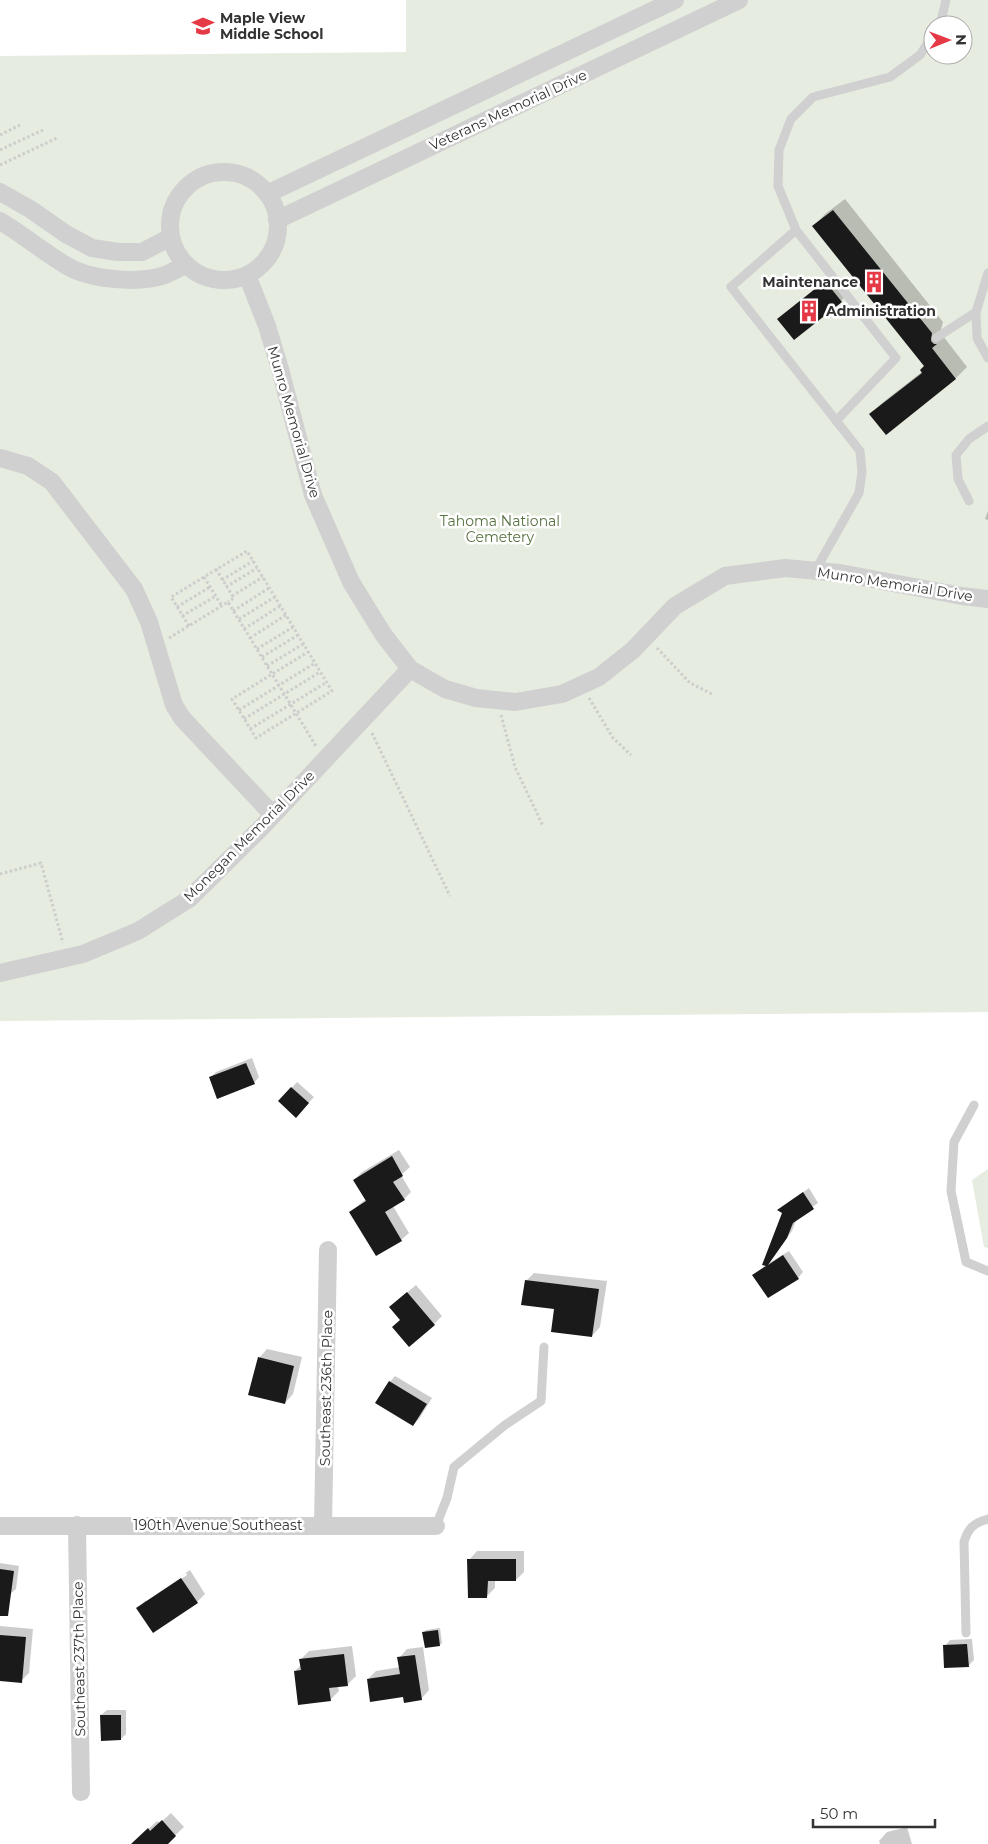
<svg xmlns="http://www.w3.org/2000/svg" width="988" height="1844" font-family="Montserrat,sans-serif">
<rect width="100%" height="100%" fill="#fff"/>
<path fill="#e6ecdf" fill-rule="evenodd" d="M406,0h582v1012l-988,9v-965l406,-4zM933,25h30v30h-30z
M988,1169v79l-4,-1 -12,-67z"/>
<path fill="#0003" d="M845,199l98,123 -2,7 4,4 -2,3 24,31 -11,11 -70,56 -15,-20 11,-11 41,-32 2,-5 -111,-140 11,-12z
M834,274l15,19 -8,8 -62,18z
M988,511v9l-3,-1z
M252,1058l7,19 -5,6 -44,-5 6,-6z
M297,1082l17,15 -12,13 -22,-9z
M399,1150l11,17 -9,8 10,17 -7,7 -11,7 16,27 -8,7 -51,-28 16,-13 -12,-19 8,-8z
M809,1188l9,15 -21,15 -5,13 -23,32 20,-12 14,21 -5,6 -44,-3 12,-10 17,-52 -4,-3z
M534,1273l73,8 -7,46 -8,9 -36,-28 -30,-27z
M416,1285l26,31 -8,8 -33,-4 -11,-13z
M267,1349l35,8 -9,37 -8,9 -26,-45z
M395,1376l37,22 -13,21 -6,6 -23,-43z
M477,1551h47v21l-8,8h-21v8l-8,8 -18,-36z
M0,1563l19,3 -3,23 -6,5 -10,-1z
M190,1570l15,24 -8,8 -59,6 8,-8v3l41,-28 -1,-2 -40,27z
M0,1626l33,3 -4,44 -8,8 -21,-2z
M440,1628l2,15 -2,2 -16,-13 2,-2z
M972,1639l2,21 -6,6 -23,-20 5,-6z
M352,1646l4,30 -9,9 -9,1 1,5 -9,9 -35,-29 6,-6 -1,-5 9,-9z
M423,1647l6,43 -8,9 -17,-3 -36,-17 8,-8 24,-4 -1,-9 8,-9z
M107,1710h19v24l-5,5 -20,-24z
M171,1813l13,14 -18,17h-34l25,-23 3,2z
M907,1827l5,17h-32l-1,-3 8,-9z"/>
<path fill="#1a1a1a" d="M833,210l99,123 -1,8 3,3h3l-5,4 24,31 -70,56 -17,-21 53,-41 -2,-3 4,-4 -112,-140z
M825,281l17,21 -48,38 -17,-21z
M246,1063l9,21 -38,15 -8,-22z
M291,1087l18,16 -13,15 -18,-17z
M392,1156l11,20 -10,6 12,18 -20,12 17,29 -26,15 -27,-44 17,-11 -13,-21z
M803,1192l11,17 -21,14 -6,15 -19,27 15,-10 16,24 -31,19 -16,-23 14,-9 -4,-1 20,-52 -5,-3z
M525,1280l74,9 -7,48 -41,-5 3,-23 -33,-4z
M407,1292l28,33 -26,22 -17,-20 8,-7 -11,-13z
M258,1357l36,9 -9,38 -37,-9z
M389,1381l38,23 -14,22 -38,-23z
M467,1559h49v22h-28l-1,17h-19z
M0,1569l14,2 -6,45h-8z
M181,1578l17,25 -45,30 -17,-25z
M438,1630l2,16 -15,2 -3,-16z
M0,1635l26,2 -4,46 -22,-2z
M967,1644l2,23 -25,1 -1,-23z
M344,1654l4,32 -19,2 2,13 -33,4 -4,-34 7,-1 -2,-11z
M415,1655l7,45 -18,3 -1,-6 -33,5 -3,-23 33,-5 -3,-17z
M100,1715h21v25l-20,1z
M162,1820l14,16 -8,8h-37l17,-16 2,3z"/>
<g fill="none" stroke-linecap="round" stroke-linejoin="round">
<path stroke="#cdcdcd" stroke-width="3" stroke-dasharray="2.5 2.5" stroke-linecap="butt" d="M0,135l20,-10
M0,150l43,-20
M0,165l57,-27
M216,569l18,29 -6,4
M204,577l18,29
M222,580l31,-19
M226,587l31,-19
M232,596l31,-19
M177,607l33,-20
M233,611l36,-23
M182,616l34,-20
M239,619l36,-22
M189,626l-18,-29 76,-46 85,140 -76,47 -24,-39 76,-47
M244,629l36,-23
M169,638l59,-36 88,144
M250,638l36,-23
M657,648l33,35 24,12
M257,649l36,-22
M262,657l36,-22
M267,666l36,-22
M589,698l24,40 18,17
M239,710l76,-47
M501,715l14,52 28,59
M244,719l76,-47
M250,729l77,-47
M372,733l78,163
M0,874l41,-11 22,80"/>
<path stroke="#d0d0d0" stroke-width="9" d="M940,25l6,-25
M796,230l-65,57 129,164 2,21 -3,21 -44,78
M988,273l-12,39 1,26 11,20
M936,338l40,-26
M836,421l60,-63 -100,-128 -18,-44 1,-36 12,-31 22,-22 77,-20 30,-22 13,-20
M969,501l-11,-22 -2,-24 13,-16 19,-13
M974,1105l-20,37 -3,49 15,71 22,9
M436,1526l11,-28 7,-31 51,-42 36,-24 3,-54
M966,1633l-2,-91c4,-14 10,-19 24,-23"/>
<path stroke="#d0d0d0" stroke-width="18" d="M170 226a54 54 0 1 1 108 0a54 54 0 1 1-108 0Z
M0,192l30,17 36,25 26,14 26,4h24l29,-15
M267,194l408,-194
M277,220l462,-220
M0,221c23,14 44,31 67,45 24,14 72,18 98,9 7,-3 14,-7 21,-10
M247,275l20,51 13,43 33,126 38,87 32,52 27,35 35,20 31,9 39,4 47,-8 37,-17 34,-27 42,-44 50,-30 60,-8 55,5 122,23 26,3
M0,458l28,8 24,16 82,107 15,33 25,83 8,13 91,97
M0,973l83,-19 55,-23 51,-32 71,-70 150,-160
M77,1525l4,267
M0,1526h436
M323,1526l5,-276"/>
</g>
<defs>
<g id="school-bare" transform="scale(1.725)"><path d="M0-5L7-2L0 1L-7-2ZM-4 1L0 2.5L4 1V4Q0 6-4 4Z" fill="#e63946" stroke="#fff" stroke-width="2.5" paint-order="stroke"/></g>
<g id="building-bare" transform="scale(1.725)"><path d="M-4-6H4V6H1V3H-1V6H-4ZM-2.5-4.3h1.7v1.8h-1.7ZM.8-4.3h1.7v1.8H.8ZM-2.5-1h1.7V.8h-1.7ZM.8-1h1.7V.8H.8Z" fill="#e63946" stroke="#fff" stroke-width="2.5" paint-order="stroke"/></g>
</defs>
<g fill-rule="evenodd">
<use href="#school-bare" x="203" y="26"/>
<use href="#building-bare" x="874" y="282"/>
<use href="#building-bare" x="809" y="311"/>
</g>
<g text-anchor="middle" stroke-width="5" stroke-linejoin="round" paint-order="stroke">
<g font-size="14" font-weight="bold" fill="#333" stroke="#fff" text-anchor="start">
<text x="220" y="23">Maple View<tspan x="220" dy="16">Middle School</tspan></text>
<text x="858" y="287" text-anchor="end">Maintenance</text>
<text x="826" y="316">Administration</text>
</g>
<g font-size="14" fill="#333" stroke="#fff">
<text transform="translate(508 110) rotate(-25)" y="5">Veterans Memorial Drive</text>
<text transform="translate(294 422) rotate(74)" y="5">Munro Memorial Drive</text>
<text transform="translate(895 584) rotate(9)" y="5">Munro Memorial Drive</text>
<text transform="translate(249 836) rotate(-45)" y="5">Monegan Memorial Drive</text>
<text transform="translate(326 1388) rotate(-89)" y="5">Southeast 236th Place</text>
<text x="218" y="1530">190th Avenue Southeast</text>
<text transform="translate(79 1659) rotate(-91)" y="5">Southeast 237th Place</text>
</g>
<g font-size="14" fill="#56703f" stroke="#fff">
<text x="500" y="526">Tahoma National<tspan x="500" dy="16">Cemetery</tspan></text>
</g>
</g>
<g transform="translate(948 40) rotate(89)"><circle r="24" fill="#ffffff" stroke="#adadad"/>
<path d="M0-4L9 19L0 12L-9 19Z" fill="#e63946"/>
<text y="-8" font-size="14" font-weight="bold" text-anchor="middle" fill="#333333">N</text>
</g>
<path d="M813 1819v8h122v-8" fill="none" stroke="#333333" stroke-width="2.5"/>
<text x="820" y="1819" font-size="15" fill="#333333" stroke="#ffffff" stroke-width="4" paint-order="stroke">50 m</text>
</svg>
